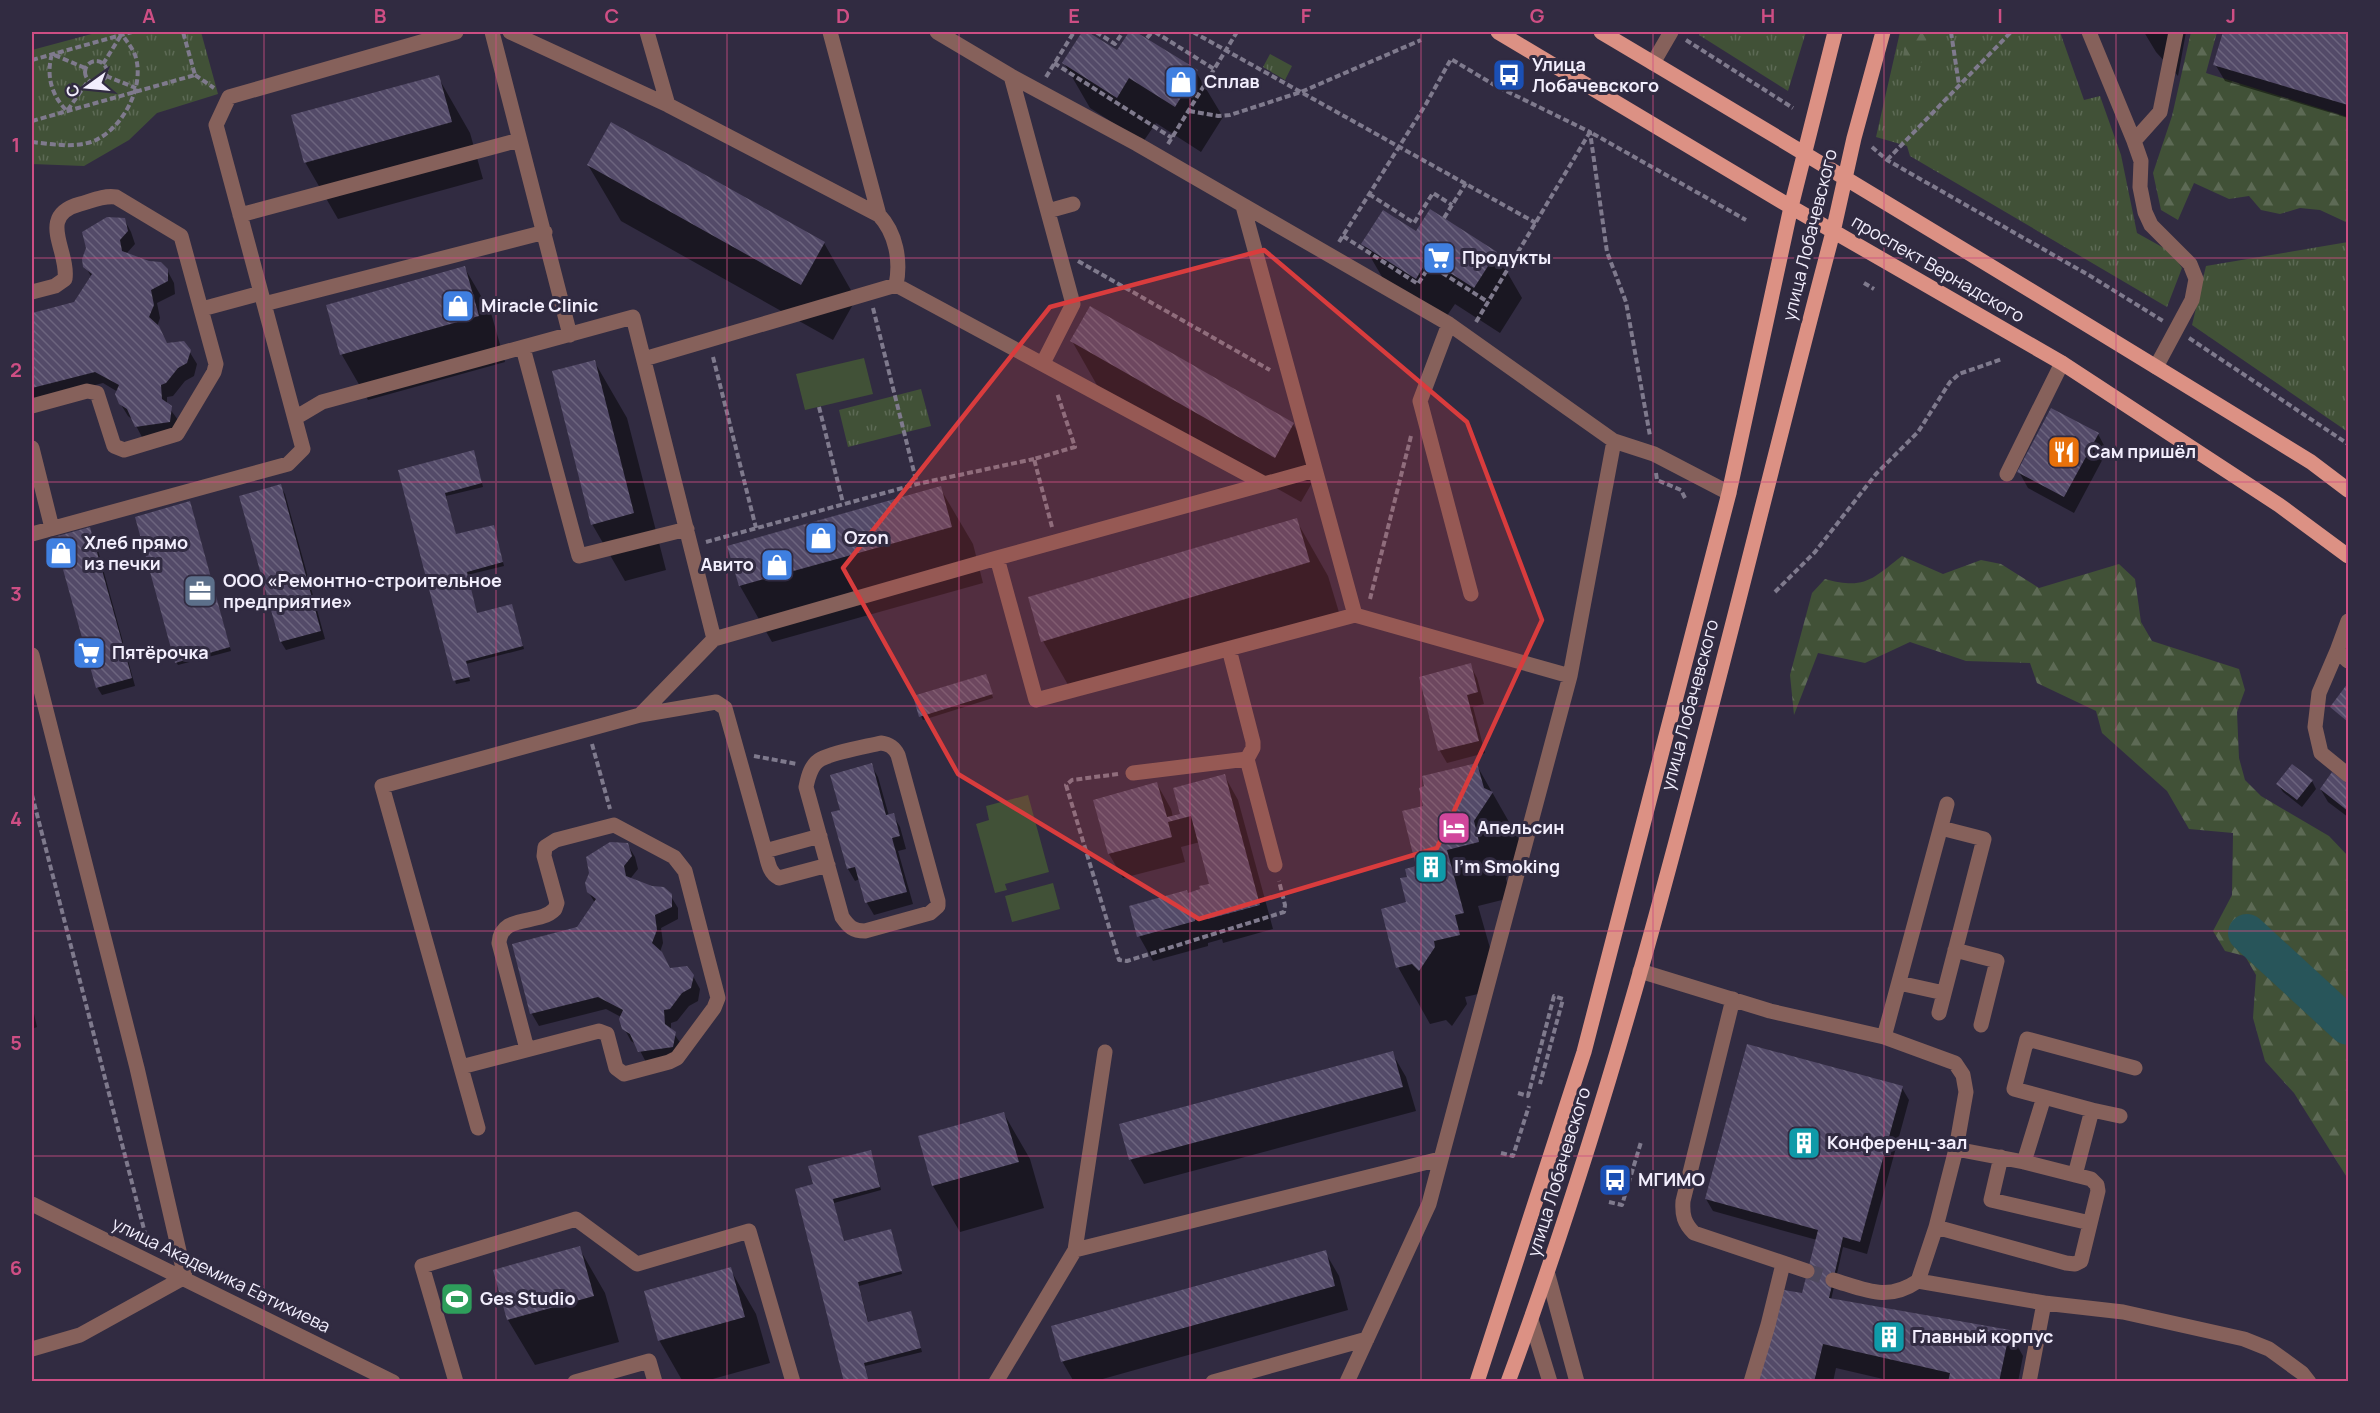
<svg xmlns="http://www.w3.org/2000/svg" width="2380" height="1413" font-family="Manrope,sans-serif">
<defs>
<pattern id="grass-tufts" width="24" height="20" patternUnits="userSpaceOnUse" patternTransform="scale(1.5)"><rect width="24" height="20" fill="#415137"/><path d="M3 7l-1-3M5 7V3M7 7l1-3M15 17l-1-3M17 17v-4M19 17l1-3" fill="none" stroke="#5d6a55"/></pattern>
<pattern id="forest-firs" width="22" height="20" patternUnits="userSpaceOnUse" patternTransform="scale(1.5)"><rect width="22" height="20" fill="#415137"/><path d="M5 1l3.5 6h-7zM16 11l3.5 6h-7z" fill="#5d6a55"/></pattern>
<pattern id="building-back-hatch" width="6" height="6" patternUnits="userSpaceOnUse" patternTransform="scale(1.5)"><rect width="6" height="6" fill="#534a68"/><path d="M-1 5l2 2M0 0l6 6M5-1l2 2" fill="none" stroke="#6c647e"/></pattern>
</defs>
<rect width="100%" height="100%" fill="#312b41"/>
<path fill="url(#grass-tufts)" d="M99,32h102l17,62 -61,19 -28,27 -45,26 -52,-2v-114z
M1701,32h105l-18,59 -89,-56z
M1900,32h160l24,68 16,-4 21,59 16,78 34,19 11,16 -15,39 -257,-151 -3,-10 -31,-9z
M1270,54l22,12 -7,14 -22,-13z
M2348,242v190l-156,-107 14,-59z
M921,389l10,37 -83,21 -9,-37z"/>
<path fill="url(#forest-firs)" d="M1912,32h11l4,5 -5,25 -21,10 5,-37z
M2191,32h26l-11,41 142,44v106l-28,-13 -20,-2 -20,6 -19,-4 -12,-14 -20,3 -35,-16 -16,37 -17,-10 -8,-37 19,-57z
M1902,556l41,18 38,-14 20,4 38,24 80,-24 16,15 6,43 11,19 87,28 6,21 -8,22 2,46 6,22 16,16 68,40 19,20v323l-54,-86 -29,-32 -12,-43 3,-43 -11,-19 -20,-5 -12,-20 19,-36 1,-62 -44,-4 -22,-38 -65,-58 -6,-22 -59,-28 -7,-20 -64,-2 -56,-19 -45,21 -47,-10 -24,62 -4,-40 22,-82 13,-14c40,11 47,0 77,-23z"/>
<path fill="#415137" d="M864,358l9,36 -68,16 -9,-36z
M1028,795l21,77 -44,12 2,6 -12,3 -19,-69 13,-4 -3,-14z
M1053,883l7,26 -48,13 -7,-26z"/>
<path fill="#0007" d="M67,32h31l1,1z
M1083,32l34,20 14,-20h3l62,40 27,45 -22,35 -45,-29 -13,19 -53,-34 -26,-45z
M2144,32h42l-8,44 -22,-24z
M2225,32h123v86l-123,-37 -10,-17z
M438,77l32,56 13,46 -145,40 -33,-57z
M588,165l236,78 32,56 -23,41 -212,-119z
M124,219l7,13 4,12 -9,10 41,16 7,13 1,11 -18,9 3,15 -3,9 10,17 22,7 8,13 -3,12 -9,5 -12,15 -6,1v8l11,15 -2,14 -33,5 -10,-19 -5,-4 -8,-13 -2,-11 -15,-9 -68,18 -3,-6v-81l42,-11 18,-25 -7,-12z
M1417,233l79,20 26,45 -22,35 -45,-29 -13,19 -53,-34 -26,-45z
M464,267l27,46 14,49 -137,38 -26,-45 -14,-49z
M1072,341l221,83 27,45 -19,33 -203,-115z
M594,361l33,57 39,152 -41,11 -33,-57z
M2098,434l9,17 -33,62 -46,-25 -9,-16z
M475,455l8,32 -37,9 10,40 39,-6 9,36 -37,9 10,39 35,-8 12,43 -58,15 4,17 -14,3 -56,-213z
M280,486l5,8 40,145 -39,11 -5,-8 -41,-145z
M940,488l33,56 10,39 -211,59 -32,-56z
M191,507l40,144 -53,14 -2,-3z
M1296,520l32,56 13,43 -266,78 -32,-56z
M89,528l5,8 41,150 -33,9 -5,-8z
M1470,665l7,13 7,26 -11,3 12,46 -38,10 -7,-12 -19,-73z
M986,676l7,22 -70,22 -2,-4z
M2348,685v37l-17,-15z
M1476,764l49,86 -19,28 4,20 -32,8 18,63 -5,22 -26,6 2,7 -15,22 -6,-6 -16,4 -32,-57 10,-64 1,-25 9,-11 7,-60z
M871,765l7,12 11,39 4,-1 7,12 6,22 -8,2 15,53 -39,11 -7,-12 -7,-24 -5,2 -7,-12 -6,-58z
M2332,774l16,12v31l-20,-15 -7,-12z
M1224,775l14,25 35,129 -50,14 -1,-4 -14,4v3l-55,15 -14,-25 49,-42 23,-9 -11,-43 -19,5 4,15 -62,16 -14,-24 48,-70 14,25 2,8 8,-2z
M2312,781l4,8 -14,18 -19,-15 -5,-8z
M627,844l8,13 3,12 -8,10 40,16 8,13v11l-17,9 2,15 -3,9 10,17 23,7 7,13 -2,12 -9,5 -12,15 -6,2v7l11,15 -2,14 -33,5 -10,-19 -6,-4 -7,-13 -3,-11 -15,-8 -67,17 -7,-12 -18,-69 64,-17 17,-25 -7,-12z
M32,1005l5,22 -5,2z
M1392,1053l14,24 10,34 -272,73 -14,-25z
M1902,1088l7,12 -42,154 -24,-7 -12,53 178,31 14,25 -5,26h-122l-60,-14 -3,14h-75l45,-87 14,-55 -104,-29 -7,-12z
M1004,1114l26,45 14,49 -84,24 -27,-46 -14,-49z
M872,1155l9,35 -47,13 10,40 48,-8 10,39 -43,12 10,38 42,-11 11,39 -57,14 4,16h-23l-32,-197z
M579,1248l26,45 14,49 -84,23 -27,-45 -13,-49z
M1325,1252l14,24 9,34 -256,72h-18l-12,-21z
M730,1269l26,45 14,49 -68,19h-19l-24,-42z"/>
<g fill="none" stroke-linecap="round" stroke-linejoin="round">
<path stroke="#28555a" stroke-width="38" d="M2247,933l101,93"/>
</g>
<path fill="url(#building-back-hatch)" d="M1082,32h6l29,18 12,-18h7l62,38 -23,37 -46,-29 -12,20 -55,-35z
M2223,32h125v73l-135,-40z
M439,75l13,47 -148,41 -13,-48z
M611,122l214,120 -24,43 -214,-120z
M1430,209l67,43 -23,36 -46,-29 -12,20 -55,-35 22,-34 33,21z
M107,217l18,1 3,13 -8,9 2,11 27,10 12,1 7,7v12l-17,9 3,15 -5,12 10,9 8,17 17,-2 7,9 -4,13 -9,5 -12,15 -5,2 1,14 10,7 -2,16 -35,5 -8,-18 -8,-5 -4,-10 4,-9 -24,-13 -63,16v-75l42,-11 18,-28 -9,-7 -1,-8 4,-11 -4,-16z
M465,266l14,50 -139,39 -14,-50z
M1090,306l204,117 -19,35 -205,-117z
M595,360l39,153 -43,12 -39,-154z
M2051,408l48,25 -35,64 -47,-25z
M474,450l8,33 -37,10 11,41 38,-9 9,37 -36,10 10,41 35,-9 11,42 -57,15 4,16 -17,4 -55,-211z
M281,484l40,147 -41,11 -41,-146z
M941,486l11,41 -213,59 -12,-40z
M190,501l40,146 -55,16 -40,-146z
M1297,518l13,44 -269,80 -13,-45z
M90,527l42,151 -36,10 -42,-151z
M1471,663l7,29 -11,3 12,46 -41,10 -19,-74z
M986,674l7,20 -74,23 -6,-21z
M2348,683v39l-18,-15z
M872,763l14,52 8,-2 6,23 -8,2 15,54 -42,11 -10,-36 -8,2 -16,-57 9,-2 -10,-35z
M1477,763l7,25 9,4 -19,29 5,21 -32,8 17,63 -9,2 5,20 -26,6 1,6 -16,24 -7,-7 -16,4 -15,-59 25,-7 -6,-24 7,-1 -2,-8 11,-3 -14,-55 21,-5 -4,-18 5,-2 -2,-10z
M2292,764l21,16 -16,20 -21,-16z
M2332,772l16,12v27l-28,-22z
M1225,774l35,131 -52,14 -1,-4 -12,3v3l-58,16 -8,-31 58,-16 1,3 12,-4 -1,-3 10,-2 -18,-68 -23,6 4,15 -64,17 -15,-54 64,-18 10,35 13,-3 -7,-26z
M610,842l18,1 4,13 -8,10 2,10 26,10 12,1 8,7v13l-17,8 2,15 -5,13 10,9 8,16 17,-2 7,9 -3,13 -9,5 -12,16 -6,1 1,14 11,8 -3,15 -35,5 -8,-18 -8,-5 -3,-10 4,-9 -25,-13 -68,17 -18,-70 65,-17 19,-28 -9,-7 -2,-9 4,-10 -3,-16z
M1747,1044l156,42 -43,156 -17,-5 -14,61 181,32 -11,52h-51l2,-9 -127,-29 -9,38h-57l27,-92 18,3 16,-63 -113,-31z
M1393,1051l10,36 -274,73 -10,-36z
M1004,1112l15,50 -87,24 -14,-50z
M871,1150l9,37 -47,12 11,42 47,-12 11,42 -44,11 10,40 43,-11 10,37 -57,15 5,19h-25l-49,-193 18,-5 -5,-18z
M580,1246l14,50 -87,24 -14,-50z
M1326,1250l9,36 -274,76 -10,-36z
M731,1267l14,50 -87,24 -14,-50z"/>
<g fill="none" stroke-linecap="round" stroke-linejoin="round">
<path stroke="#4e485d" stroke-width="15" stroke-dasharray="15 8" stroke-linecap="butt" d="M1807,1271l26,9"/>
<path stroke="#7f7a8d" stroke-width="4" stroke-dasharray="6 3" stroke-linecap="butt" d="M1096,32l19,12 8,-12
M1155,32l59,37
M1193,32l343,191
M1951,32l8,53
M1147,38l5,-6
M1686,40l107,68
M32,60l100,-28
M85 72a11 11 0 1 1 22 0a11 11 0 1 1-22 0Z
M1054,63l118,75
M103,64l20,-32
M85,68l-33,-14c-6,21 -1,41 15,57l21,-30
M195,75l19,13
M106,76l30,12
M1046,77l28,-45
M1189,111l29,5 12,-1 71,-23 120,-52
M32,121l163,-46 -12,-43
M32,142c20,2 44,7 64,-2 27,-13 48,-52 40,-82 -2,-8 -9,-16 -14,-24
M1168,144l69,-112
M1872,147l15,13 205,117 71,44
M1887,160l124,-128
M1369,194l45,29 19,-30 19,12
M1444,218l22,-35
M1343,236l75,48 12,-19 58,37
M1339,242l87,-138 25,-45 45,27 94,46 17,120 19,50 24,134
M1078,261l192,109
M1864,283l10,6
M873,308l44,176
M1476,322l114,-190 156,88
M2189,338l159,106
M713,357l43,171
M819,407l24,96
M1656,473l1,7 24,10 5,10
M1052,527l-18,-68 41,-12 -18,-54
M706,542l211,-58 117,-25
M1775,592l40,-40 61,-78 42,-42 32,-50 9,-8 43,-15
M1370,599l41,-163
M592,744l18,65
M754,756l43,8
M1118,774l-46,6 -6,5 53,175 8,1 157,-49 1,-7 -6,-24
M32,795l115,446
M1518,1093l10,3 26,-100 9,3 -23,85
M1501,1153l12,3 16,-50
M1609,1202l13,3 19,-63"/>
<path stroke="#86615b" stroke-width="15" d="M492,32l78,303
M510,32l158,73 211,110c17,18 22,46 17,70l-252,74
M647,32l21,73
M830,32l49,183
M937,32l74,44 126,68 312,180 165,117 40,13 75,39
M2089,32l45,109 7,20 -1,26 5,25 6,13 39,39 6,15 -4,21 -36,67
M1653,63l18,-31
M1011,76l62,228 -30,59
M2134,141l26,-29 16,-80
M1243,206l112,409
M1048,211l25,-7
M240,215l279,-75
M896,285l369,199
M32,292l23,-6 10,-7c4,-29 -29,-63 15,-75 11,-3 24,-9 36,-7l65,39 35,128 -2,8 -37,62 -53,16 -10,-4 -17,-53 -10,-2 -55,15
M264,304l281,-72
M202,309l59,-16
M1449,324l-29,77 51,193
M523,348l56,208 108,-27
M295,418l27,-16 311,-85 81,322 283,-81
M32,448l20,80
M1315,470l-318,88 39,142 319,-85 215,61
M2007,474l55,-111
M32,534l256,-70 15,-15 -87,-324 13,-28 227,-65
M2348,621l-11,30 11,10
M1229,649l24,93v6l-6,11 28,106
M2337,651l-18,42 -4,34 6,26 27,22
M32,655l105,413 48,209 -105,58 -48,14
M640,715l74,-76
M881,743c8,1 13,4 17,12l40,146v5l-8,7 -65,18c-12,0 -16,-4 -23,-14l-36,-130c2,-10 5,-23 15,-28 14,-7 43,-12 60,-16z
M1133,773l114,-14
M765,851c3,11 4,22 14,27l49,-13
M1955,950l42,11 -16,64
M1640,971l130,40 114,26 71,26 8,12 3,17 -10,57 -20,78 -18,54 126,22
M1899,983l45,10
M1733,999l-50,202c-1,14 1,22 11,32l113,38
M1939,1013l45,-174 -43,-11
M1884,1037l63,-233
M461,1067l138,-36 8,3 9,34 8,6 45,-12 8,-4 37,-50 4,-10 -33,-127 -11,-14 -60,-32 -58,15 -11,7 -1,9 13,47 -2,6c-16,17 -54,4 -56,34l28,106
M2092,1110l28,6
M478,1128l-96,-342 258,-71 76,-13 9,6 40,143 55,-15
M2001,1157l-10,43 99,23
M2024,1162l20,-65
M2075,1175l17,-65 -78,-21 13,-50 108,29
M32,1204l361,178
M1936,1227l130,36 9,1 6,-3 17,-70 -1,-6 -6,-6 -67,-17 -68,-13
M1075,1250l365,-91
M1548,1275l29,107
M1833,1280c33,10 54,22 85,1
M1531,1320l19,62
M456,1382l-34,-116 154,-47 61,45 112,-33 44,151
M575,1382l74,-21 6,21
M996,1382l79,-132 30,-198
M1213,1382l154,-43
M1347,1382l82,-178 141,-528 44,-235
M1751,1382l17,-57 15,-61
M2029,1382l15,-79 79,9 121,27 25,10 33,24 7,9"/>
<path stroke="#dc9184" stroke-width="15" d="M1498,32l293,175 271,156 217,142 69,51
M1601,32c238,141 474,285 710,430l37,28
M1477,1382l107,-330 145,-559 62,-286 44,-175
M1508,1382c139,-374 223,-766 325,-1150l21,-94 29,-106"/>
</g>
<path fill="#d93c3d" fill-opacity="0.2" stroke="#d93c3d" stroke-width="4.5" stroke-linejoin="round" d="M1264,250l203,172 75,198 -105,228 -238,71 -241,-145 -115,-206 207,-261z"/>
<path fill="none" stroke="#ce4e84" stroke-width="1.5" stroke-opacity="0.55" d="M264,32v1350M496,32v1350M727,32v1350M959,32v1350M1190,32v1350M1421,32v1350M1653,32v1350M1884,32v1350M2116,32v1350M32,258h2316M32,482h2316M32,706h2316M32,931h2316M32,1156h2316"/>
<defs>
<g id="bus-square" transform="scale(1.725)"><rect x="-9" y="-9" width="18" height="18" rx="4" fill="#1a4fb4" stroke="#312b41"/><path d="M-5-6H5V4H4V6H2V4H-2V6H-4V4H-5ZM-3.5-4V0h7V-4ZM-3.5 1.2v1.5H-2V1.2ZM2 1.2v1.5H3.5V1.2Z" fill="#fff"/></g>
<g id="shop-square" transform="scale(1.725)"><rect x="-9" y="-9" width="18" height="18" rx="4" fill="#3f7fe0" stroke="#312b41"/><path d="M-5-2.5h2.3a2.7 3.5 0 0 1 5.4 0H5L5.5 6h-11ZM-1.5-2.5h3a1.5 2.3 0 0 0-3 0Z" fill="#fff"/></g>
<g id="supermarket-square" transform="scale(1.725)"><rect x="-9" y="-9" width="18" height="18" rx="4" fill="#3f7fe0" stroke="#312b41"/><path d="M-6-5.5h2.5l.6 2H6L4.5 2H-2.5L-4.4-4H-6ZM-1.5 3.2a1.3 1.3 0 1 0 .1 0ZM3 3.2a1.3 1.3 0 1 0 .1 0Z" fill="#fff"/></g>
<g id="restaurant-square" transform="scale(1.725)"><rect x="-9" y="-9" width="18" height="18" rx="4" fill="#e8710a" stroke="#312b41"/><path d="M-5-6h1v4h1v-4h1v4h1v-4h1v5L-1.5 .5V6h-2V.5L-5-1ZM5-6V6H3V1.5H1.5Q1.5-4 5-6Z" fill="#fff"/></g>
<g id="office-square" transform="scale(1.725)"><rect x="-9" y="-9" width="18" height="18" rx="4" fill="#5c6f8a" stroke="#312b41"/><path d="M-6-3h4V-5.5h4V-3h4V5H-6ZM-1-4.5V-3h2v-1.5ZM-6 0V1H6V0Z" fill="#fff"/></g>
<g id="hotel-square" transform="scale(1.725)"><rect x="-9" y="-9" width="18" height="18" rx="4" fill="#d1479c" stroke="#312b41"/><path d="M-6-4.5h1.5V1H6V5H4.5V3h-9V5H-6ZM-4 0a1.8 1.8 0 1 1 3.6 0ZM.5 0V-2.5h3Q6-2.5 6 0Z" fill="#fff"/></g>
<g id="building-square" transform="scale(1.725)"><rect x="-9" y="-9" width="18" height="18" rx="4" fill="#0f9aa8" stroke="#312b41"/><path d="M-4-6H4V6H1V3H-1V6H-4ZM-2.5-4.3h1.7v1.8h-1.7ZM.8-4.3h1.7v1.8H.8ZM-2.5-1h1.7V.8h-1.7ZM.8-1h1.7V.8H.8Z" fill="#fff"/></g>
<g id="stadium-square" transform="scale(1.725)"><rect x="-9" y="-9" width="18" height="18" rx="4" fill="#2e9e5b" stroke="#312b41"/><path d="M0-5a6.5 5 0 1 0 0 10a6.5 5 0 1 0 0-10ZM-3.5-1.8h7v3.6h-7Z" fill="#fff"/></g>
</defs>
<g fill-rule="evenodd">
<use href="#bus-square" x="1509" y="75"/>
<use href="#shop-square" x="1181" y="82"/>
<use href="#supermarket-square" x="1439" y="258"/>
<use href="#shop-square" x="458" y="306"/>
<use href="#restaurant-square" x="2064" y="452"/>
<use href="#shop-square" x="821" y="538"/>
<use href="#shop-square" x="61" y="553"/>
<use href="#shop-square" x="777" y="565"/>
<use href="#office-square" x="200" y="591"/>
<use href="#supermarket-square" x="89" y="653"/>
<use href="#hotel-square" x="1454" y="828"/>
<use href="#building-square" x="1431" y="867"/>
<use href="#building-square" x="1804" y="1143"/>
<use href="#bus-square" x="1615" y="1180"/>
<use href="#stadium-square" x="457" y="1299"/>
<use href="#building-square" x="1889" y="1337"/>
</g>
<g text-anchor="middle" stroke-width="6" stroke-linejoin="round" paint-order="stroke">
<g font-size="18" font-weight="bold" fill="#f2eefd" stroke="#312b41" text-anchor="start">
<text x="1532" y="71">Улица<tspan x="1532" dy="21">Лобачевского</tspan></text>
<text x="1204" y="88">Сплав</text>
<text x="1462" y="264">Продукты</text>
<text x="481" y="312">Miracle Clinic</text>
<text x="2087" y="458">Сам пришёл</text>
<text x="844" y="544">Ozon</text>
<text x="84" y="549">Хлеб прямо<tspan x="84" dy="21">из печки</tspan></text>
<text x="754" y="571" text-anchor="end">Авито</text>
<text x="223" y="587">ООО «Ремонтно-строительное<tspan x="223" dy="21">предприятие»</tspan></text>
<text x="112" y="659">Пятёрочка</text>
<text x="1477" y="834">Апельсин</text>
<text x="1454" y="873">I'm Smoking</text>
<text x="1827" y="1149">Конференц-зал</text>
<text x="1638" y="1186">МГИМО</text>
<text x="480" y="1305">Ges Studio</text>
<text x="1912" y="1343">Главный корпус</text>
</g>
<g font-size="18" fill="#f2eefd" stroke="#312b41">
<text transform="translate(1810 235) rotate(-76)" y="6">улица Лобачевского</text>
<text transform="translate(1938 269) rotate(30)" y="6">проспект Вернадского</text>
<text transform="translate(1690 705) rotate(-75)" y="6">улица Лобачевского</text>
<text transform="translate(1559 1172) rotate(-73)" y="6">улица Лобачевского</text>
<text transform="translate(221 1275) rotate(26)" y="6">улица Академика Евтихиева</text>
</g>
</g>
<rect width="2380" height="1413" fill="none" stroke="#312b41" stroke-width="66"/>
<g transform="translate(87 87) rotate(255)" stroke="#312b41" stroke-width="4.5" paint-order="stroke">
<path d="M0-4.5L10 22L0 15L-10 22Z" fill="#f2eefd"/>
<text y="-9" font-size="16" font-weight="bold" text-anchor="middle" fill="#f2eefd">С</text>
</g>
<rect x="33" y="33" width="2314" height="1347" fill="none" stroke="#ce4e84" stroke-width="2"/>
<g font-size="20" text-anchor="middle" font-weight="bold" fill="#ce4e84">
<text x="149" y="23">A</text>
<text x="380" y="23">B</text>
<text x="612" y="23">C</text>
<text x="843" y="23">D</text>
<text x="1074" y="23">E</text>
<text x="1306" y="23">F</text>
<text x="1537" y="23">G</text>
<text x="1768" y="23">H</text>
<text x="2000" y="23">I</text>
<text x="2231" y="23">J</text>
<text x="16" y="152">1</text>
<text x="16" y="377">2</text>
<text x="16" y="601">3</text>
<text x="16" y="826">4</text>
<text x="16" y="1050">5</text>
<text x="16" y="1275">6</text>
</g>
</svg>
